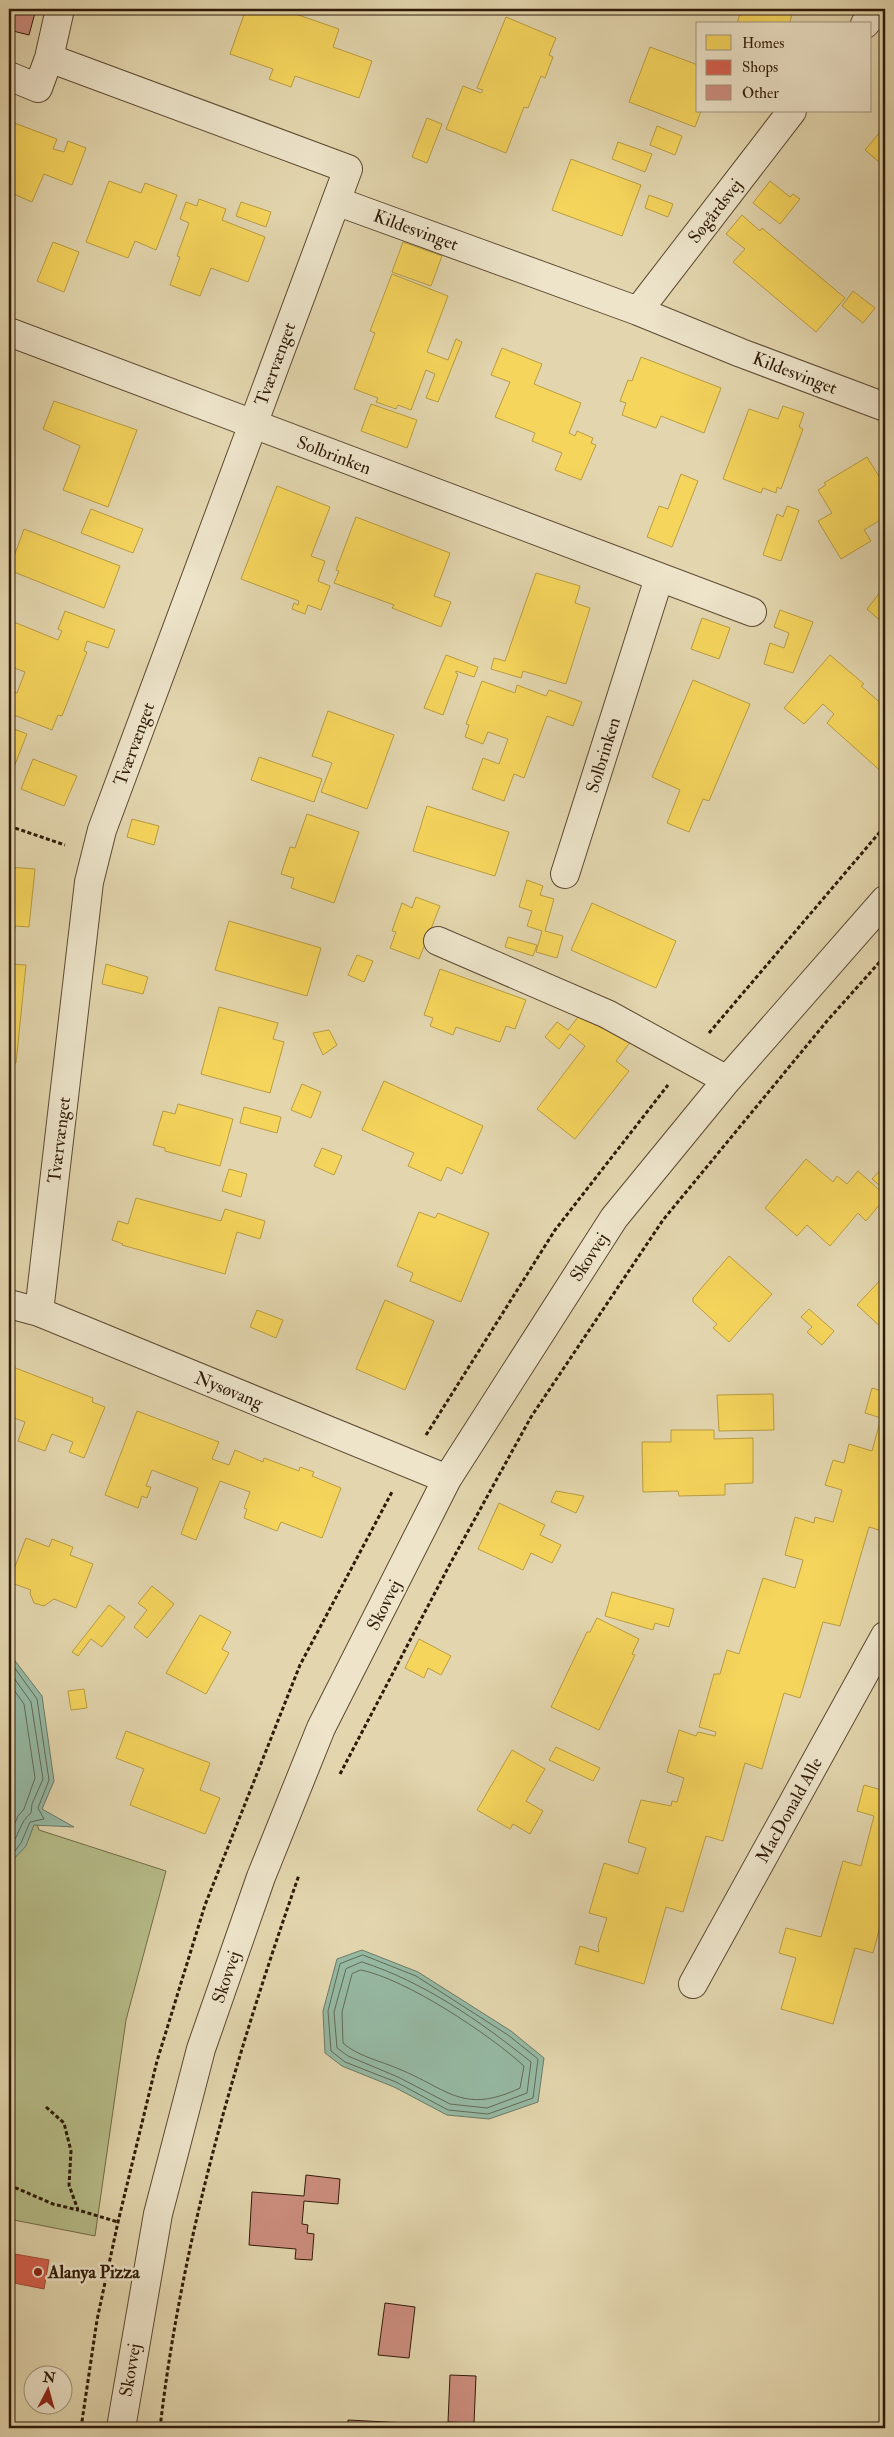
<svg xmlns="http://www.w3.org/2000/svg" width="894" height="2437" font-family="'IM FELL Double Pica',serif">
<rect width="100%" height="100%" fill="#e3d6ae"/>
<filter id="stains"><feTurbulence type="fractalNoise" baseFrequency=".004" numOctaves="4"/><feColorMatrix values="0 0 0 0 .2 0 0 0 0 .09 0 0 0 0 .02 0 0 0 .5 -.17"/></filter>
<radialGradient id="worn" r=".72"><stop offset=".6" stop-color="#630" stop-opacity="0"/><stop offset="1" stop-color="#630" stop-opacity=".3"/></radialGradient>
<path fill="#b6bd89" stroke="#726c48" d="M9,1738l30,92 127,41 -40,149 -31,216 -86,-17z"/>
<path fill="#96baa5" stroke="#6d7a66" d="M9,1653l33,43 12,85 -12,28 32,18 -40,-2 -8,21 -17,18z
M362,1950l56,22 93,59 33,27 -6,44 -49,17 -42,-4 -53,-28 -52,-21 -17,-13 -2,-42 14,-52z"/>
<path fill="#f6d55c" stroke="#ba9d42" d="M246,9h35l58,20 -6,18 39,14 -13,37 -64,-22 -4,11 -22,-8 4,-10 -43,-15z
M741,9h53l-5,15h-52z
M506,17l50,21 -7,17 4,2 -8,21 -4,-2 -13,32 -4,-1 -18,46 -60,-24 17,-43 18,7 2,-3 -6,-2z
M650,47l48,18v46h3l-6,16 -66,-25z
M427,118l15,6 -15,39 -15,-6z
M9,121l48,18 -4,10 11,3 4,-11 18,7 -14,37 -28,-11 -12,28 -23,-10z
M657,126l25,10 -7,19 -25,-10z
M885,126v41l-20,-17z
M618,142l34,12 -7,18 -33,-13z
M571,159l70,26 -19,51 -70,-26z
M109,181l32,12 4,-10 32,12 -21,55 -21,-9 -7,17 -42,-16z
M770,181l20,16 3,-3 7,5 -20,25 -27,-21z
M649,195l24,9 -5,13 -23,-9z
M199,199l27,10 -4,11 43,17 -17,45 -37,-14 -11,28 -30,-11 10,-28 -3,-1 12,-33 -9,-4 6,-17 11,4z
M241,202l30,10 -5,15 -30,-11z
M742,215l18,16 2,-3 83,70 -29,34 -83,-70 12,-13 -19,-15z
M53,242l26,10 -15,40 -27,-11z
M403,242l39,14 -11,30 -39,-14z
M392,274l56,22 -21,56 21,8 8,-21 6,3 -24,60 -12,-4 9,-24 -9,-4 -15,40 -13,-5 -2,4 -20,-7 2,-4 -24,-9 21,-56 -5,-2z
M853,291l22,17 -12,15 -21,-17z
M502,348l40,16 -8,20 47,19 -12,30 6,3 2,-5 16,7 -2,5 5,2 -15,35 -26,-10 7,-17 -30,-12 3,-8 -40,-16 15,-35 -19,-7z
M641,357l80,31 -17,45 -43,-17 -5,12 -34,-13 4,-12 -6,-2 8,-21 4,1z
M54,401l83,29 -29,77 -45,-17 17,-44 -37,-17z
M371,404l46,16 -10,28 -46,-17z
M783,406l21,7 -5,14 4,2 -22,60 -4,-2 -1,6 -13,-5 -2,5 -38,-14 26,-70 29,10z
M867,457l18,29v8l-5,3 5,8v12l-21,13 7,11 -30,18 -23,-38 14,-8 -14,-23 8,-5 -2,-2z
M681,474l17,7 -26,66 -25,-10 12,-31 9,3z
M277,486l53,21 -19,49 14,5 -7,20 12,5 -9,24 -13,-5 -3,9 -13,-5 2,-6 4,2 1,-4 -58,-22z
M787,506l12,4 -18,51 -18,-6 14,-41 6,3z
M91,509l52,20 -10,24 -52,-20z
M356,517l94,36 -16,43 17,6 -10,25 -49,-19 2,-3 -60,-22 5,-12 -3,-1z
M24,529l96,37 -16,42 -95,-38z
M536,573l44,13 -5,17 15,5 -24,76 -43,-13 -2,7 -30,-9 3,-11 11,3z
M881,591l4,4v30l-18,-16z
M780,610l33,12 -20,51 -29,-9 6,-21 14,5 5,-15 -15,-6z
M65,611l50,19 -7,18 -21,-7 -3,10 3,1 -25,64 -4,-1 -6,15 -43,-17v-23l8,3 8,-21 -16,-6v-46l49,20 4,-9 -4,-2z
M702,618l28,10 -11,31 -28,-10z
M446,655l32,12 -4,10 -18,-6v2l2,1 -15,41 -19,-7z
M830,655l34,29 -3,2 22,19 2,-1v71l-58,-52 7,-9 -11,-10 -19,20 -20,-16z
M693,680l57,24 -41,97 -6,-2 -14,33 -22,-9 13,-33 -28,-13z
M482,681l33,12 2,-8 29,11 3,-6 33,12 -9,24 -26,-10 -23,62 -10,-4 -10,27 -32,-12 11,-31 16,6 9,-25 -20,-7 -5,12 -18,-7 4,-12 -3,-1z
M328,711l66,24 -27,74 -46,-17 11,-29 -20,-7z
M9,727l18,7 -17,43 -1,-1z
M259,757l63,22 -8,23 -63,-22z
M33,759l44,17 -13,30 -43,-17z
M427,806l82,26 -14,44 -82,-25z
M307,814l52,18 -25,71 -43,-15 3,-10 -13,-4 9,-27 5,1z
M132,819l27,7 -5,19 -27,-8z
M9,867l26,2 -6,58 -14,-1 -1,12 -5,-1z
M527,880l16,6 -3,9 14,4 -9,32 18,5 -6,22 -21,-6 6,-21 -15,-5 5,-15 -13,-4z
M416,897l24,9 -21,53 -29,-11 6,-16 -4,-1 10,-28 10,5z
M592,903l84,38 -20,47 -85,-38z
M229,921l92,27 -14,48 -92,-26z
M508,937l29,8 -4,11 -28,-9z
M9,942l5,1 -1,14h-4z
M357,955l16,6 -9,21 -16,-7z
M9,964l17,1 -10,98 -7,-1z
M106,964l42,13 -5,17 -41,-10z
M440,969l86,31 -11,29 -9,-3 -6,16 -44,-15 -3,8 -23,-9 3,-8 -9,-3z
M219,1007l59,16 -5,16 11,3 -14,51 -69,-19z
M578,1017l53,24 -15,20 13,10 -54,68 -38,-30 48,-63 -15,-12 -11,15 -14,-12 12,-15 11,8z
M329,1030l8,15 -14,10 -10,-22z
M384,1081l99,45 -21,48 -15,-7 -6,14 -33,-15 6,-13 -52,-23z
M302,1084l19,8 -10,26 -20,-8z
M178,1104l55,15 -13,47 -55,-15v-3l-12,-3 10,-34 12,3z
M244,1107l37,10 -4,16 -37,-10z
M322,1148l20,8 -8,19 -20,-9z
M806,1159l27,23 4,-6 10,8 11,-13 27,24v3l-19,23 -8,-8 -28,33 -23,-21 -10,11 -32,-28z
M885,1165v25l-13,-11z
M229,1169l18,5 -6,23 -19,-6z
M136,1198l85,23 4,-12 40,12 -5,18 -23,-7 -12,42 -103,-29 1,-1 -11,-4 6,-19 10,3z
M419,1212l16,6 3,-5 51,20 -28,69 -51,-21 3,-8 -16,-7z
M729,1256l43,38 -43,48 -16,-14 4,-4 -24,-22v-4z
M885,1275v56l-28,-26z
M385,1300l49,21 -29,69 -49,-21z
M809,1309l25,22 -12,14 -15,-13 5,-5 -11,-10z
M257,1310l26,10 -7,18 -26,-11z
M13,1367l80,31 -1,4 13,5 -21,51 -15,-6 4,-10 -21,-8 -7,17 -27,-10 7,-19 -16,-6v-39z
M872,1388l13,4v140l-16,-5 -29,99 -17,-4 -23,76 -16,-5 -22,76 -17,-6 -22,78 -17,-5 -23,76 -17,-5 -22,77 -69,-20 5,-18 19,6 -1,-6 9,-28 -18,-5 15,-50 34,11 8,-26 -18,-6 13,-42 30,6 1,-5 5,1 7,-24 -17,-6 12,-42 17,6 2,-4 17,4 1,-4 -17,-5 15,-53h6l7,-24 12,4 24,-76 32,10 8,-28 -18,-5 10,-38 19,6 1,-6 18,5 9,-32 -17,-5 8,-25 11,3 5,-19 23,7 9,-33 -16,-5z
M773,1394l1,36 -55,1 -2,-36z
M137,1411l82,31 -7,17 17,6 6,-15 28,12 1,-4 35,13 1,-4 14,5 -2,4 29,12 -19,50 -41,-16 -4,9 -33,-13 3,-9 -3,-1 6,-16 -30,-11 -24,59 -15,-6 17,-46 -46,-18 -6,16 5,1 -4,11 -5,-2 -4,12 -33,-13z
M671,1430h43v9l39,-1v45l-28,1v11l-46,1 -1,-5 -35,1 -1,-50h29z
M556,1491l28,5 -8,17 -25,-11z
M499,1503l46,22 -5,10 21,10 -9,18 -21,-10 -8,17 -45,-21z
M26,1538l23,9 3,-8 21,8 -3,8 23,9 -17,44 -22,-9 -10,7 -10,-3 -4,-10 1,-3 -22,-8z
M152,1586l22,18 -27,34 -13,-11 13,-17 -9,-7z
M612,1592l62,17 -5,18 -14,-4 -2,7 -48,-14z
M109,1605l16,12 -23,30 -11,-8 -13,17 -6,-4z
M200,1615l31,17 -9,17 7,4 -23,41 -40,-21z
M597,1618l42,21 -7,15 3,1 -36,75 -48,-23 36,-75h3z
M419,1639l32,17 -10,19 -13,-7 -4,10 -19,-10z
M84,1689l3,19 -16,2 -3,-19z
M126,1731l84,32 -10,27 20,8 -15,36 -75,-29 14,-36 -28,-11z
M556,1747l44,21 -7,13 -44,-21z
M512,1750l33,19 -19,32 17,10 -13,23 -17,-10 -3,5 -33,-19z
M864,1785l21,6v117l-12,45 -18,-5 -22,76 -52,-15 15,-51 -17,-5 7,-25 35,9 22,-76 18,5 13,-50 -17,-5z"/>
<path fill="#d6604d" stroke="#a44b38" d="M9,2253l40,7 -5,29 -35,-7z"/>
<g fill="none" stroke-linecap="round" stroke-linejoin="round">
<path stroke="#626a56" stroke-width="1" d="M9,1660l28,39 12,81 -11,28 6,11 -14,3 -9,21 -12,16
M9,1671l22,31 12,77 -11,25 -1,9c-11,8 -13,25 -22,36
M9,1683l15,21 11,74 -11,31 -6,7 -9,21
M363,1955l53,21 92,59 30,24 -5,39 -45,16 -40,-4 -52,-28 -51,-20 -14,-11 -3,-40 12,-47z
M362,1962c62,20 118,59 169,100l-4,31 -40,15 -37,-4 -52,-27 -50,-21 -11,-8 -3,-36 12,-43z
M361,1970c45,9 128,64 163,96l-4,22c-57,27 -72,1 -121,-19 -18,-8 -42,-13 -56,-26l-1,-31 10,-38z"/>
</g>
<path fill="#cd8e7f" stroke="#2f1a07" d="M9,9h27l-7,26 -20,-5z
M306,2175l34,4 -2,25 -34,-3 -2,23 6,1 -1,8 7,1 -2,26 -17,-1 1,-10 -47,-4 3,-53 52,4z
M385,2303l30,4 -6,51 -31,-3z
M450,2375l26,1 -2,47 -26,-1z
M348,2420l155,8h-155z"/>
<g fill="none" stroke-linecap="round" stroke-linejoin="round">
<g stroke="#5c4931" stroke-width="30">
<path id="minor" d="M865,24l13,-15
M9,76l29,12 11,-30 11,-49
M336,201l302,110 103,42 144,54
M638,311l154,-200
M9,332l743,280
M565,874l94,-296
M438,941l169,73 120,66
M9,1304l30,8 408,167
M39,1312l50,-430 13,-52 246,-661 -299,-111
M693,1984l192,-348
M121,2428l37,-214 43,-165 60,-172 60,-149 126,-249 167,-261 113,-138 158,-180"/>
</g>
<path stroke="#2f1a07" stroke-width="3" stroke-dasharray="4 2.5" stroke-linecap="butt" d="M9,826l56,19
M709,1033l176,-207
M426,1435l129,-205 113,-145
M340,1774l110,-210 81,-147 132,-197 164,-199 58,-65
M46,2107l18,16 7,28 -2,34 9,25 40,12
M9,2185l44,19 25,6
M81,2428l16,-108 21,-98 39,-161 48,-156 95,-240 92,-173
M160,2428c22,-190 76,-373 139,-553"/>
<use href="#minor" stroke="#ede4ca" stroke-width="28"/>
</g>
<circle fill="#8f2418" stroke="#ede4ca" stroke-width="2" cx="38" cy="2272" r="5"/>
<g text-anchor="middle" stroke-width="5" stroke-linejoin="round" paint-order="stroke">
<g font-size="18" fill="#2f1a07" stroke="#ede4ca">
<text transform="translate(715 211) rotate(-52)" y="6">Søgårdsvej</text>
<text transform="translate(416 230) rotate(20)" y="6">Kildesvinget</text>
<text transform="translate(275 364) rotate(-70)" y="6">Tværvænget</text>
<text transform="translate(795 373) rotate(21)" y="6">Kildesvinget</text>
<text transform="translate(334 455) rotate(21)" y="6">Solbrinken</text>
<text transform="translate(134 744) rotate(-70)" y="6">Tværvænget</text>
<text transform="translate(603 755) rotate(-73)" y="6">Solbrinken</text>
<text transform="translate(59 1140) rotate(-83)" y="6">Tværvænget</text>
<text transform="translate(589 1257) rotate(-57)" y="6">Skovvej</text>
<text transform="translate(229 1390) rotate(22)" y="6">Nysøvang</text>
<text transform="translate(384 1605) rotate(-63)" y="6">Skovvej</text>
<text transform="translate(789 1810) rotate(-61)" y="6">MacDonald Alle</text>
<text transform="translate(226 1977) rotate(-71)" y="6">Skovvej</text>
<text transform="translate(130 2370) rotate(-80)" y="6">Skovvej</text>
</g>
<g font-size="18" font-weight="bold" fill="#2f1a07" stroke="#ede4ca" text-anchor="start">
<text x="48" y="2278">Alanya Pizza</text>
</g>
</g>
<rect width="894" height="2437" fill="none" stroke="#e3d6ae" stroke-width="30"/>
<rect x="10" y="10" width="874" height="2417" fill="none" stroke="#2f1a07" stroke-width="2.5"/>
<rect x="15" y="15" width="864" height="2407" fill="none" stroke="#2f1a07"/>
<rect x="696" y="22" width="175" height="90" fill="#ede4ca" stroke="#a1937c"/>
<rect x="706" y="35" width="25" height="15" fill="#f6d55c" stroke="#a1937c"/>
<text x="742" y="48" font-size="15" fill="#2f1a07">Homes</text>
<rect x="706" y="60" width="25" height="15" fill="#d6604d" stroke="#a1937c"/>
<text x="742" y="72" font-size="15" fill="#2f1a07">Shops</text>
<rect x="706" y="85" width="25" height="15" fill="#cd8e7f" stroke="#a1937c"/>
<text x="742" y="98" font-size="15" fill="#2f1a07">Other</text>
<g transform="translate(48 2390) rotate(6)"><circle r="24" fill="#ede4ca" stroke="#a1937c"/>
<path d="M0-4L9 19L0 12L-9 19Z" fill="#8f2418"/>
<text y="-8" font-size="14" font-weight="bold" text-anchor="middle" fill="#2f1a07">N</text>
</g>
<rect width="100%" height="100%" filter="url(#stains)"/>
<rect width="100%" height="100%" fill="url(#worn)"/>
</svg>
